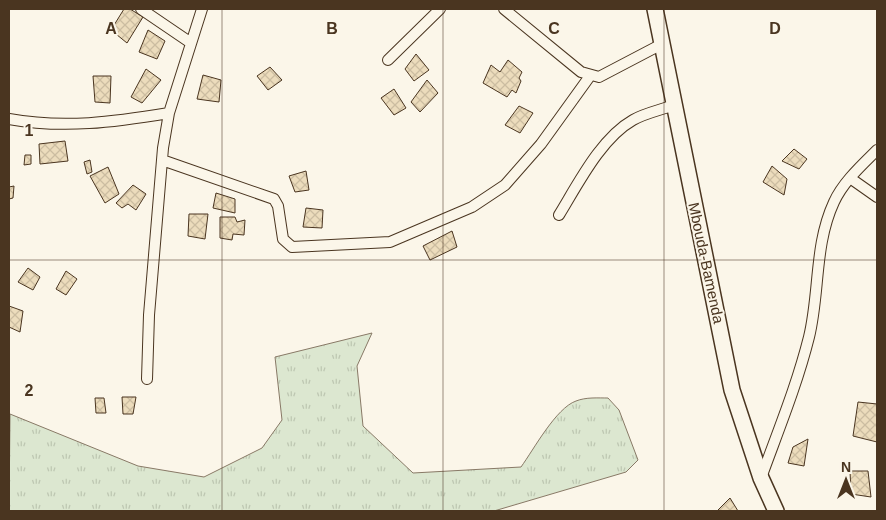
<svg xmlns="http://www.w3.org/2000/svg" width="886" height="520" font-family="Arial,sans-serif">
<defs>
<pattern id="grass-tufts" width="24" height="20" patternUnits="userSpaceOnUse" patternTransform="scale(1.25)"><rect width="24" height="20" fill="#dce7d0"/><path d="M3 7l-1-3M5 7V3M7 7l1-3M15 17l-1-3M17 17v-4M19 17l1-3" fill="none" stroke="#bec7b2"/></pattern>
<pattern id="building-cross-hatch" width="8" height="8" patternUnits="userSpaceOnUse" patternTransform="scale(1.25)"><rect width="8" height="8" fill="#ecdcbc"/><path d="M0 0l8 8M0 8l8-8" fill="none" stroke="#ccbda1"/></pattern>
</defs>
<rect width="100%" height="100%" fill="#fbf6e9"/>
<path fill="url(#grass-tufts)" stroke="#887966" d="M372,333l-15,33 6,60 50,47 108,-6c13,-18 35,-59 55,-66 10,-4 22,-3 32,-3l11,12 19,50 -12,12 -132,39h-485l1,-97 128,52 66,11 58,-29 20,-28 -7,-63z"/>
<path fill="url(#building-cross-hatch)" stroke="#4a3520" d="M124,9h6l13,8 -16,26 -16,-13z
M148,30l17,11 -8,18 -18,-7z
M416,54l13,16 -15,11 -9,-12z
M508,60l14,12 -3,6 2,3 -5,12 -4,-3 -5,7 -24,-14 8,-18 9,7z
M270,67l12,13 -14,10 -11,-14z
M146,69l15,11 -19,23 -11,-6z
M203,75l18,5 -2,22 -22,-3z
M93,76h18l-1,27 -15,-1z
M427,80l11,13 -18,19 -9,-10z
M394,89l12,19 -12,7 -13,-17z
M519,106l14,7 -13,20 -15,-8z
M65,141l3,20 -28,3 -1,-20z
M794,149l13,10 -8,10 -17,-8z
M25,155h6v9l-7,1z
M90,160l2,12 -5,2 -3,-12z
M772,166l15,13 -3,16 -21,-13z
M108,167l11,27 -14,9 -15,-27z
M306,171l3,19 -14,2 -6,-16z
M133,185l13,9 -10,16 -8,-6 -6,4 -6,-5z
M14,186l-1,12 -4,1v-12z
M216,193l19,6v14l-22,-5z
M306,208l17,2 -1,18 -19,-1z
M189,214h19l-3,25 -17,-3z
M220,217h15l2,5 8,-2 -1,15 -11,-1 -1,6 -12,-2z
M452,231l5,16 -27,13 -7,-14z
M28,268l12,9 -7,13 -15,-8z
M66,271l11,8 -11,16 -10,-6z
M9,306l14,5 -3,21 -11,-5z
M122,397h14l-3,17h-10z
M95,398h9l2,15h-10z
M858,402l19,2v38l-24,-6z
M808,439l-4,27 -16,-3 5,-16z
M850,471h18l3,26 -20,-3z
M730,498l8,13h-21z"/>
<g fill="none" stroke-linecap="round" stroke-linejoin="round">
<g stroke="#4a3520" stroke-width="12">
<path id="minor" d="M141,9l50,34
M504,9l77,63 18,5 63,-33
M388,60l52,-51
M9,119c55,10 105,3 160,-6
M162,160l112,39 4,7 5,33 9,8 98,-5 82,-35 33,-22 36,-41 49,-68
M850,178l27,19
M559,215c19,-31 42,-77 74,-95 12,-7 28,-10 41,-15
M147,379l2,-64 14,-167 6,-35 33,-104
M761,478c17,-47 36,-93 48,-141 11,-45 5,-92 25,-135 9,-20 28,-37 43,-52"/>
</g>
<g stroke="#4a3520" stroke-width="18">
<path id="highway" d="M655,9l77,381 29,88 15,33"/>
</g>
<use href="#minor" stroke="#fbf6e9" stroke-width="10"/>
<use href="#highway" stroke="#fbf6e9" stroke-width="15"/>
</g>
<path fill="none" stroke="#4a3520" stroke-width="1" stroke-opacity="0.55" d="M222,9v502M443,9v502M664,9v502M9,260h868"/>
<g text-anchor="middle" stroke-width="4" stroke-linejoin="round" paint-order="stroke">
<g font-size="15" fill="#4a3520" stroke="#fbf6e9">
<text transform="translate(706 263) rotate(78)" y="5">Mbouda-Bamenda</text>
</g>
</g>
<g font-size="16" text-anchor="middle" font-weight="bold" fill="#4a3520" stroke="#fbf6e9" stroke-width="4" stroke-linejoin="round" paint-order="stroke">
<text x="111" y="34">A</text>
<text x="332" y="34">B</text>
<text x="554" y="34">C</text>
<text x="775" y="34">D</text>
<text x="29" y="136">1</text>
<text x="29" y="396">2</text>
</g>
<rect width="886" height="520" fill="none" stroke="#4a3520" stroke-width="20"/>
<g transform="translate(846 480)" stroke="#fbf6e9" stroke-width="4" paint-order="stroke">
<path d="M0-4L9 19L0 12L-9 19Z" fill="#4a3520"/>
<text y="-8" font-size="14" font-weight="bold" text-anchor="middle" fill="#4a3520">N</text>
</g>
</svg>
